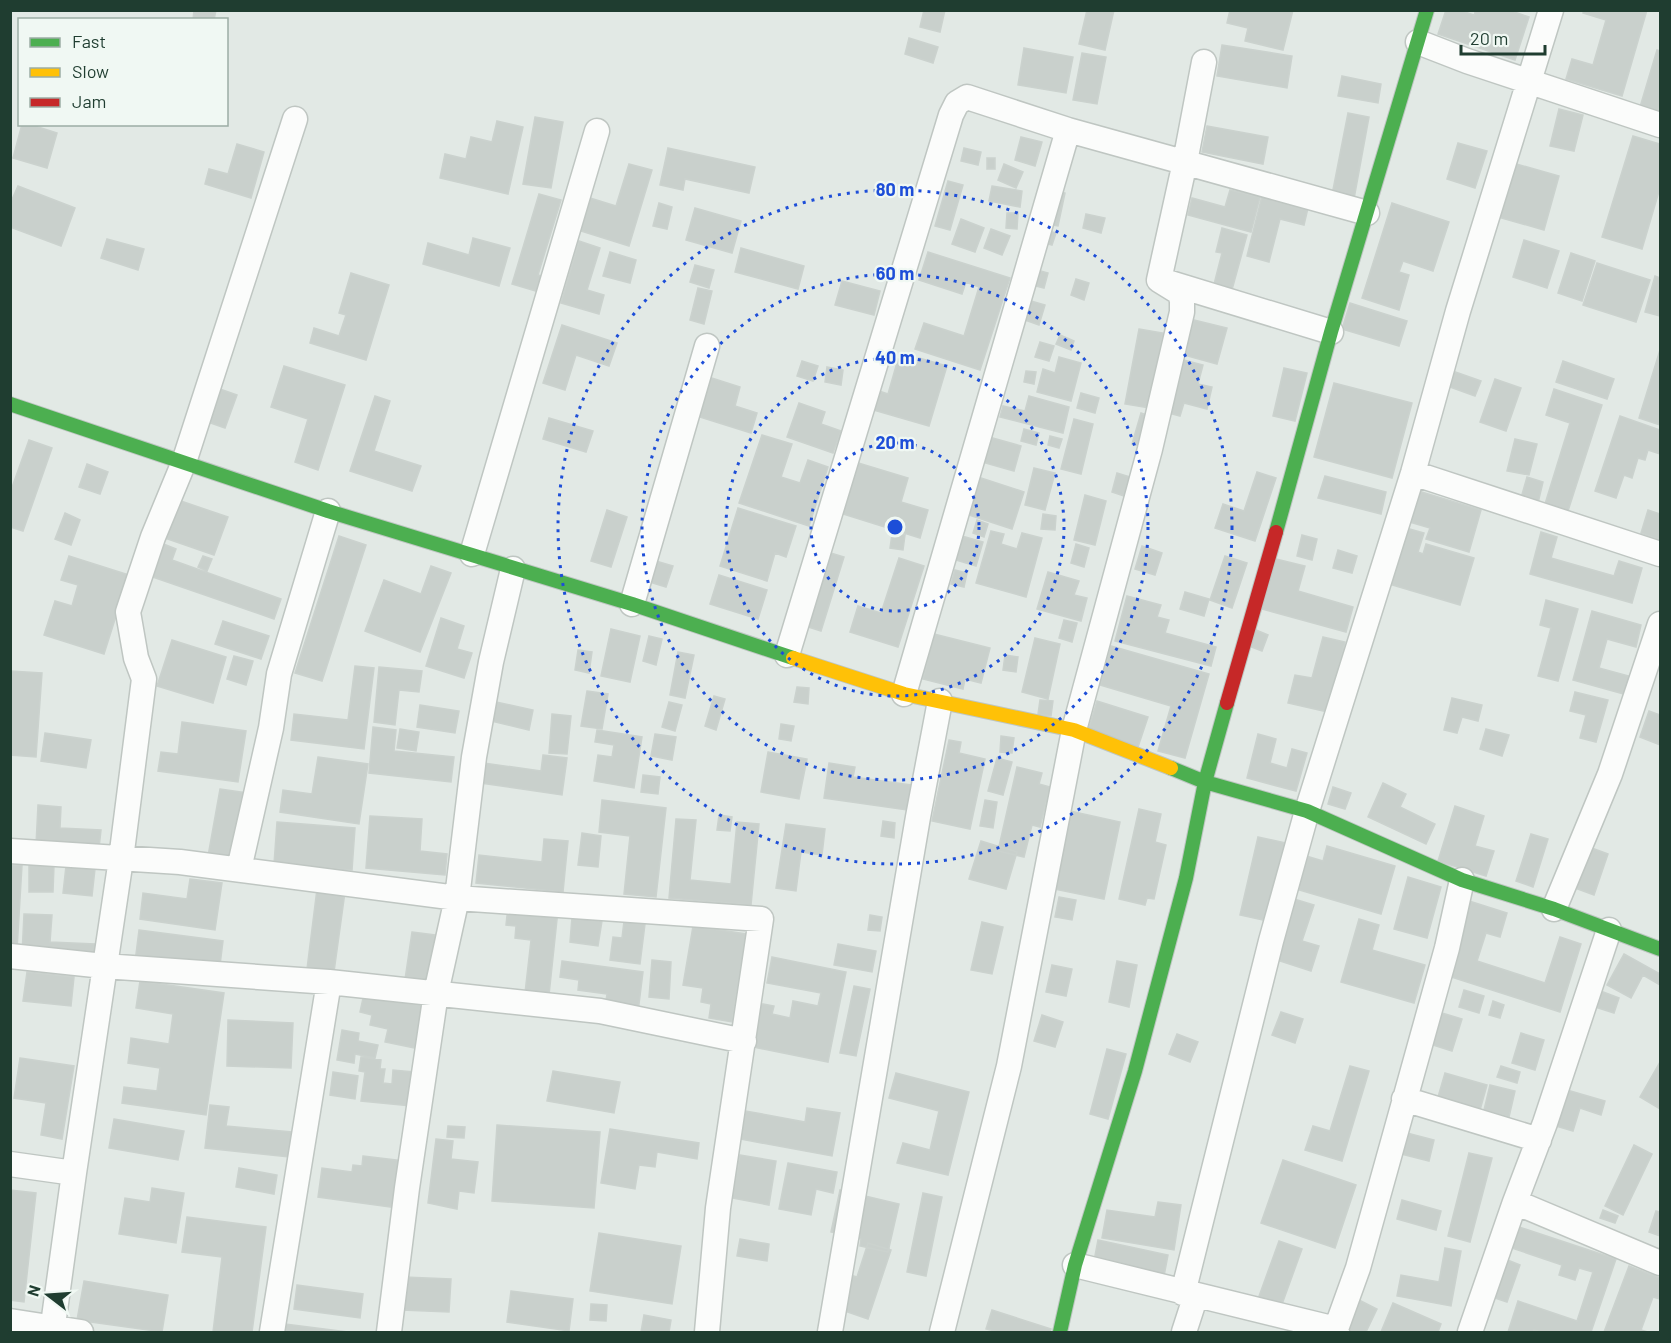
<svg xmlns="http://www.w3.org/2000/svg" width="1671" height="1343" font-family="Barlow,sans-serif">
<rect width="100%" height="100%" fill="#e2e9e5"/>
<path fill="#c9d0cc" stroke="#cbd2ce" stroke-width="1.5" d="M194,10h22l-2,10h-21z
M924,10h21l-5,22 -20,-5z
M1087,10h27l-9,40 -26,-6z
M1230,10h63l-10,40 -38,-9 3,-13 -21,-5z
M1446,10h13l15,5 2,-5h33l20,7 -14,43 -77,-26z
M1584,10h63l-25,86 -56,-17 6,-20 21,6 13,-45 -23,-7z
M909,38l29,9 -5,16 -28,-9z
M1222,45l70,11 -5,32 -70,-12z
M1024,48l49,9 -7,36 -48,-8z
M1657,50l3,1v53l-2,8 -18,-5z
M1082,53l24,4 -9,47 -24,-4z
M1342,76l39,8 -3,19 -40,-7z
M1559,109l24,6 -9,36 -24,-5z
M1348,113l21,4 -15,82 -22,-4z
M535,117l28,5 -12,66 -28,-4z
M497,121l26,6 -15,67 -68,-16 5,-24 21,5 5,-22 21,5z
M22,124h7l28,9 -10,35 -34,-10z
M1207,126l61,11 -5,27 -61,-12z
M1633,136l27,8v44l-18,61 -40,-12z
M1021,137l21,5 -7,24 -20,-6z
M1458,143l29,8 -12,37 -28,-9z
M237,144l27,8 -13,46 -46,-14 4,-15 19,5z
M668,148l87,19 -6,26 -64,-14 -2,11 -23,-5z
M964,148l17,4 -3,13 -17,-4z
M987,158h8v11h-8z
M1506,161l53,15 -15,54 -53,-15z
M629,164l23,6 -23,76 -48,-15 9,-33 26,8z
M1004,164l19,8 -7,16 -18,-8z
M948,181l15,4 -13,45 -15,-4z
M18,186l57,22 -14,38 -51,-19v-23z
M992,186l30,5 -2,16 -31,-6z
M1052,190l13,3 -7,33 -13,-2z
M1230,190l30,7 -9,35 -63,-17 4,-17 33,9z
M539,194l22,6 -23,75 13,4 -5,15 -34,-10z
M1262,196l46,12 -4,17 -24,-6 -11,43 -22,-6z
M659,203l13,4 -5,22 -14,-3z
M1392,203l57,19 -16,49 -30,-10 -4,11 10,3 -10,35 -37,-12z
M695,208l46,13 -9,32 -46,-13z
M1007,213h11l-1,16 -11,-1z
M1086,214l19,4 -4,15 -18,-5z
M961,219l23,9 -9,24 -23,-8z
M1222,228l25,7 -17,62 -18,-5 10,-39 -6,-1z
M991,229l19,7 -8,19 -18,-7z
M1045,230l11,3 -4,12 -11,-3z
M473,238l37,10 -11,38 -76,-22 5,-21 41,12z
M107,239l37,10 -6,21 -37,-12z
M1524,240l35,11 -12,37 -34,-11z
M579,241l21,7 -13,42 17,5 -5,19 -38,-11z
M741,248l63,18 -6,23 -63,-17z
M610,252l26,8 -6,23 -27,-7z
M928,252l82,26 -30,92 -65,-21 9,-26 40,13 15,-49 -13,-5 -4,12 -43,-14z
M1571,253l24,8 -13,40 -24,-8z
M1597,263l53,17 -14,42 -53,-17z
M695,265l19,5 -5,18 -19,-6z
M1037,270l11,3 -4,15 -12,-3z
M351,273l38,12 -23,75 -56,-17 4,-15 25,8 7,-21 -7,-2z
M1655,276l5,2v38l-15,-4z
M1076,279l13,4 -5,17 -13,-5z
M842,281l38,10 -6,24 -39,-10z
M698,288l14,3 -8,33 -14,-4z
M1031,301l14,4 -6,20 -14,-5z
M1350,303l57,18 -8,25 -57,-17z
M1194,320l33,8 -10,36 -33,-9z
M562,325l55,18 -8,23 -33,-11 -11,35 -22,-7z
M1139,329l24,4 -14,75 -24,-4z
M1060,335l14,6 -3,9 -15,-6z
M1040,342l14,4 -5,15 -14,-4z
M1660,350v75l-21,-7z
M1059,357l22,6 -10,38 -34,-9 6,-23 12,4z
M919,358l28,8 -18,60 -59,-17 6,-19 12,4 10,-35 19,6z
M1176,358l27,7 -5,19 14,3 -5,22 -23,-6 -4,13 -19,-5z
M802,361l16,5 -5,15 -16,-5z
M1563,361l51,18 -7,20 -51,-17z
M284,366l61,19 -27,85 -23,-8 13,-43 -37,-12z
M827,367l16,3 -2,15 -16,-3z
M1284,368l23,5 -12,48 -22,-5z
M1444,368l37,13 -6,15 -36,-13z
M1026,371l10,1 -2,12 -10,-2z
M696,373l44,14 -5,19 22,7 -6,20 -67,-21z
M1495,379l26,9 -15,43 -26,-9z
M1334,383l78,20 -20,75 -78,-21z
M217,388l20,7 -12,33 -20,-7z
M1554,389l48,16 -34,106 -23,-7 25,-81 -24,-8z
M1081,393l18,5 -4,15 -18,-5z
M375,396l15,5 -16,50 47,15 -9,25 -62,-20z
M1029,396l40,11 -6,26 -63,-16 3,-11 22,5z
M799,403l26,9 -4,12 20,7 -8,22 -46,-16z
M1141,413l14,5 -8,30 -15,-4z
M1620,416l40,14v24l-12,-4 -3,10 -7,-2 -6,20 -8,-3 -8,23 -21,-7z
M549,418l44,13 -7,21 -43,-13z
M1074,419l19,5 -12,50 -20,-5z
M1024,429l15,4 -3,12 -15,-4z
M762,435l30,9 -11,33 19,6 8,-23 20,7 -19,59 -70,-23z
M982,435l39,11 -7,25 -39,-11z
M1050,436l12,3 -3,9 -11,-3z
M1515,439l22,5 -8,31 -22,-4z
M29,440l23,8 -29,83 -13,-4v-34z
M855,462l53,16 -7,24 27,8 -8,28 -80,-25z
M87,464l21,8 -8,22 -21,-7z
M1034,468l21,5 -10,37 -20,-5z
M1257,472l19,6 -21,63 -40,-13 8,-24 21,7z
M1117,473l13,4 -6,19 -12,-4z
M1325,476l61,16 -5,22 -63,-16z
M978,477l46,15 -12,37 -46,-15z
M1527,477l16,5 -5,21 -17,-5z
M1415,490l66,20 -12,42 -43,-13 4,-11 -24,-7z
M1085,495l21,6 -11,44 -21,-5z
M175,499l53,18 -14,38 -52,-18z
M738,508l58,18 -10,31 -11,-4 -8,28 -47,-15z
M607,510l20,7 -16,50 -20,-6z
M1648,510l12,4v26l-19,-7z
M65,513l15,7 -9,25 -16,-6z
M1043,514l13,2 -1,14 -14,-1z
M977,520l11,4 -4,13 -11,-4z
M1406,528l18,5 -6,19 5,2 3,-10 48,14 -14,47 -71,-21z
M991,531l13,3 -3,10 16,5 5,-16 20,5 -16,59 -50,-14z
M1541,532l16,5 -6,21 63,18 5,-15 23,7 -10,35 -102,-29z
M892,534l13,1 -2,15 -13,-2z
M1302,535l15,4 -5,21 -15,-4z
M339,536l27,9 -44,136 -27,-8z
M962,536l21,6 -7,24 -20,-6z
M161,543l15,6 -4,11 109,39 -7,20 -127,-44z
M1076,544l13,4 -5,19 -13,-4z
M1142,546l20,7 -7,22 -20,-6z
M1338,550l19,6 -5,17 -19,-5z
M824,551l20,6 -23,74 -19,-6z
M69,556l60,19 -25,79 -60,-19 11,-34 17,5 6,-21 -17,-5z
M203,556l9,3 -5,12 -9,-4z
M1225,556l22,7 -15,45 -22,-8z
M899,558l25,8 -26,81 -48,-15 8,-26 23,7z
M649,559l24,7 -7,21 -23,-7z
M1276,559l29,7 -7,25 55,16 -7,25 -84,-23z
M431,566l20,7 -31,79 -55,-21 19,-51 37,14z
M955,570l12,3 -3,14 -13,-3z
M1048,572l31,9 -5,14 13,3 -6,23 -44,-12z
M719,575l48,15 -9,29 -48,-15z
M1185,592l24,7 -5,17 -24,-7z
M1127,596l34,9 -4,12 12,3 -4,13 51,14 -5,19 -96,-25z
M1546,600l32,9 -20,72 -20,-5 13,-48 -11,-3z
M1592,611l49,14 -5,22 -29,-8 -8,29 37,10 -5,18 -58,-16z
M441,618l23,8 -7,23 15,4 -8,25 -38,-12z
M1064,620l13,3 -5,19 -13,-4z
M223,621l46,15 -8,23 -46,-15z
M611,629l29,7 -10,46 -29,-6z
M1256,630l12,5 -6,16 -13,-5z
M934,634l56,14 -9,35 -16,-4 -2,10 -40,-10z
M649,636l13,3 -6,26 -13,-4z
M1323,637l22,5 -17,70 -40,-9 7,-28 17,3z
M1035,638l25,6 -12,55 -26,-7z
M172,640l54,17 -13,46 -56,-17z
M1111,646l98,28 -24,84 -27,-7 13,-45 -71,-21z
M578,650l14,2 -3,21 -14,-3z
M678,652l16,3 -9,43 -15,-3z
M1005,655l13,2 -2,15 -13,-2z
M234,656l19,5 -7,24 -19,-6z
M355,666l19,2 -10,81 -73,-9 3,-26 54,6z
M379,667l43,4 -3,21 -20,-2 -4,35 -21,-3z
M10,671l32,2 -6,84 -26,-2z
M797,687l12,1 -1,16 -14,-2z
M587,691l21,3 -6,35 -21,-3z
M1575,692l33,8 -12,42 -16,-4 6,-23 -16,-4z
M714,696l11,3 -9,31 -11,-4z
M1452,698l30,7 -4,16 -16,-4 -5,16 -13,-3z
M1040,700l13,1 -2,15 -13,-2z
M1097,701l51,16 -10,30 -50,-16z
M496,702l37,8 -4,20 -38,-9z
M669,702l13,3 -7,26 -13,-4z
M420,705l39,6 -4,22 -38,-6z
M1649,711l11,4v30l-20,-8z
M552,714l19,2 -4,38 -18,-1z
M182,722l64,9 -8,51 -80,-11 3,-19 17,2z
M781,724l13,2 -3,15 -12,-2z
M373,727l23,3 -2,21 60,6 -3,25 -82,-9z
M400,729l19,3 -3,19 -19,-3z
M1486,729l23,6 -7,21 -22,-7z
M597,730l45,7 -8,51 -40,-7 4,-26 14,2 2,-12 -19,-3z
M45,733l46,7 -5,28 -45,-7z
M655,734l21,3 -4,23 -21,-4z
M1258,734l18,5 -6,24 17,5 5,-19 15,4 -11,38 -49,-13z
M1001,736l13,2 -2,15 -12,-1z
M949,740l12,2 -2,11 26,6 -15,70 -38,-8z
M768,752l39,7 -8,40 -38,-7z
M543,755l24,3 -5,37 -81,-12 3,-20 57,8z
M318,757l50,7 -9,60 -79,-12 3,-22 29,4z
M997,758l15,4 -9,33 -15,-4z
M829,763l26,4 -2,10 58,8 -4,25 -83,-12z
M1017,767l25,6 -3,11 11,3 -10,40 -8,-2 -8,32 -26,-6z
M643,775l17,2 -2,17 -17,-2z
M1383,783l23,11 -6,13 35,17 -9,20 -58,-27z
M1333,787l18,6 -6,16 -17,-5z
M220,789l27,4 -12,67 -27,-4z
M602,800l64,8 -10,89 -32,-3 6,-58 -31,-4z
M985,800l12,2 -4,26 -13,-2z
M38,805l23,2 -1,21 41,2 -2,18 -63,-3z
M1455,806l29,10 -9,30 19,5 -8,25 -48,-15z
M1139,809l22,5 -6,28 11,3 -12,54 -7,-1 -2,7 -26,-6z
M1070,811l50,11 -16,77 -50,-10z
M719,815l13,2 -2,14 -13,-1z
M370,816l52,3 -2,32 27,3 -2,21 -79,-7z
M676,819l20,1 -6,60 41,4 6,-62 22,2 -8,81 -82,-7z
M883,821l12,2 -1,15 -13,-2z
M277,822l78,6 -3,42 -78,-6z
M786,824l39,5 -3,26 -21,-3 -5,39 -20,-3z
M582,833l19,3 -3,31 -20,-2z
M1531,834l17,5 -15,48 -17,-6z
M1258,837l28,6 -18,78 -28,-6z
M544,839l24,2 -5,51 -87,-9 3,-28 63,7z
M981,841l36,11 -11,37 -37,-10z
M1327,846l68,20 -14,48 -85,-25 10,-33 17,5z
M1589,847l19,7 -14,41 -19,-7z
M29,864l25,1 -1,27h-24z
M10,865h12l-5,85 -7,-1z
M66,866l29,3 -3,27 -29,-3z
M1408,877l33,10 -14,51 -33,-9z
M190,879l32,4 -7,47 -75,-11 3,-26 44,6z
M317,889l28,3 -11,80 -27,-3z
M1059,897l17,3 -4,20 -17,-3z
M1294,899l20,6 -12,36 17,5 -8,25 -37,-12z
M1466,900l41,13 -7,24 -14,-4 -9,28 68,22 15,-46 21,7 -21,68 -118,-38z
M508,906l50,4 -9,85 -24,-2 6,-53 -16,-2 1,-12 -10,-1z
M625,913l21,3 -6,48 -30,-4 3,-23 9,1z
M24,914l28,1 -2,27 45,2 -1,15 -72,-4z
M870,915l12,2 -2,14 -12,-1z
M572,917l30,4 -4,25 -28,-4z
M1359,919l20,6 -7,25 53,15 -11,38 -73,-21z
M982,922l21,5 -11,47 -21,-4z
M693,926l53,8 -14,88 -23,-4 2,-14 -10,-2 2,-14 -20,-3z
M139,930l84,11 -4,32 -84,-11z
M412,932l23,3 -7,54 -24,-3z
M838,944l38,7 -4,21 -38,-7z
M1624,954l36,20v11l-17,-10 -12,23 -24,-13z
M772,957l74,15 -18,90 -80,-16 9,-43 17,3 -2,8 18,4 3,-17 25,5 3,-13 -54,-10z
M652,960l19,2 -2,37 -20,-2z
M562,961l81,11 -5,40 -33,-4 2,-14 -29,-4 1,-10 -19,-3z
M1117,961l20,4 -8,42 -20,-5z
M1052,965l20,4 -6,27 -20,-4z
M27,972l47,5 -3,29 -48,-5z
M140,981l84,12 -18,122 -84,-12 2,-16 33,4 3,-23 -32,-5 3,-25 38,6 4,-30 -37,-6z
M854,986l16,3 -14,67 -16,-3z
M1464,990l20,6 -5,17 -20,-6z
M1598,990l21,8 -5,15 -22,-7z
M364,994l59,12 -8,42 -30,-6 3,-13 -18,-4 2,-10 -12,-3z
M1493,1001l11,4 -4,13 -11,-3z
M1281,1012l22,7 -8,24 -23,-8z
M1442,1013l20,6 -10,32 -19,-6z
M1042,1015l21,7 -8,25 -21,-6z
M228,1020l65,3 -2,45 -64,-2z
M342,1030l17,3 -1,8 20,4 -3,13 -20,-4 -1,9 -17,-3z
M1521,1033l23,7 -9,30 -23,-7z
M1177,1034l21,8 -8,20 -21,-8z
M1107,1049l19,5 -18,65 -18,-5z
M361,1057l20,3 -1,9h5l-2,14 9,1 1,-14 21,2 -3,34 -50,-5 4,-29 -6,-1z
M20,1058l54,8 -12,73 -21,-4 5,-32 -32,-5z
M1660,1062v47l-20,-12z
M1350,1066l19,5 -27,90 -37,-11 8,-24 17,5z
M1501,1066l19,6 -3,11 -20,-6z
M553,1071l67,11 -6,31 -67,-12z
M333,1072l25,4 -3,23 -25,-4z
M896,1073l73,19 -21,83 -51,-12 6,-20 27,7 9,-39 -50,-13z
M1445,1073l42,12 -7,25 -42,-13z
M1490,1085l25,6 -6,26 -25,-7z
M1567,1090l38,11 -4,14 -21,-7 -7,23 -17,-5z
M210,1105l19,2 -3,19 66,6 -3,25 -84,-9z
M807,1108l33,5 -8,43 -92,-17 6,-28 59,11z
M114,1119l70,12 -6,29 -69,-12z
M497,1125l103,7 -6,76 -102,-7z
M448,1126l17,1 -1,11 -17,-1z
M610,1129l89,14 -2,16 -40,-7 -2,15 -16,-2 -4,24 -34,-6z
M1407,1133l27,7 -5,21 -28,-7z
M436,1139l17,2 -2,18 27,3 -4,31 -15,-2 -2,18 -29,-6z
M1634,1145l18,9 -29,61 -18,-9z
M1469,1153l23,5 -22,84 -22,-6z
M740,1155l36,6 -7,44 -37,-7z
M363,1156l41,5 -7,47 -79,-11 4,-29 30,4 1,-7 9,1z
M1283,1160l73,25 -21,63 -74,-25z
M788,1163l49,9 -4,21 -17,-4 -5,26 -32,-6z
M239,1168l38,7 -3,19 -38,-7z
M152,1188l32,5 -8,50 -57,-9 6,-36 25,4z
M10,1190l26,3 -12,109 -14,-2z
M840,1190l59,14 -11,48 -28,-6 1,-7 -30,-7z
M923,1193l19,4 -16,79 -19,-4z
M1402,1200l39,11 -5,19 -39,-11z
M1158,1202l23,3 -7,45 -72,-12 5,-28 48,7z
M1603,1210l15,6 -3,7 -15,-5z
M1656,1211l4,1v24l-11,-4z
M187,1217l79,10 -14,105h-39l9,-75 -40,-5z
M1516,1226l100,33 -25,73h-51l-6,-2 -1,2h-25l10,-31 59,20 16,-49 -14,-4 -4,12 -16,-5 3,-10 -53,-18z
M599,1233l82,13 -9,58 -82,-13z
M740,1239l29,5 -2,17 -30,-5z
M1098,1240l70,15 -4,21 -70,-15z
M1279,1241l23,8 -21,58 -23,-8z
M868,1243l23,7 -23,69 -29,-10 11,-34 7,2z
M1445,1248l16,3 -10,55 -54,-10 4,-21 38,7z
M1500,1257l20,8 -13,37 -21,-7z
M1629,1266l31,12v21l-7,-2 -12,33 7,2h-44z
M404,1277l47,2 -2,33 -47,-2z
M84,1281l84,14 -6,37 -85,-12z
M297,1285l66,9 -3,24 -66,-9z
M511,1291l62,8 -4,32 -62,-9z
M1359,1300l18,9 -11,23h-18l-3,-1z
M1393,1303l48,21 -3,8h-57z
M591,1304l16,1 -1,16 -16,-1z
M992,1310l59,19 -1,3h-51l-13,-3z
M644,1315l27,5 -2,12h-28z
M277,1323l71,9h-72z"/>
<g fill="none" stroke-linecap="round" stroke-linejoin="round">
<g stroke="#bfc6c2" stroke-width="27">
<path id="street" d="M1418,42l49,19 193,64
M1167,282l164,50
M1413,473l247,81
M472,554l125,-423
M632,604l75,-258
M787,655l164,-540 6,-12 10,-6 101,33 299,83
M904,694l164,-564
M10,851l170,11 277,36 304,21 -43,289 -11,124
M239,869l32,-141 8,-54 49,-163
M1554,909l56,-135 50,-150
M10,956l94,10 225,16 271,29 144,30
M1404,1099l135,41
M10,1164l64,9 -22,159
M74,1173l47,-314 23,-180 -8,-21 -8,-46 25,-75 31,-75 111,-343
M1515,1202l145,61
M1075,1265l261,64
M1183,1293l88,-352 36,-130 106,-338 45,-162 93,-301
M10,1321l71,11
M272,1332l57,-350
M389,1332l18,-144 29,-195 21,-95 17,-141 17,-95 22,-93
M830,1332l88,-515 22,-116
M942,1332l67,-266 65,-336 76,-281 32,-137v-11l-2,-8 -21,-13 26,-118 19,-100
M1184,1332l12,-37
M1337,1332l-1,-3 22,-61 89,-320 15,-68
M1470,1332l45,-130 30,-79 64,-193"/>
</g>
<g stroke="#bec6c2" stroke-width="16">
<path id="fast" d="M10,404l318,107 304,93 161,54
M1276,532l55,-200 96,-322
M1171,768l34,14 102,29 155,69 92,29 106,40
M1060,1332l15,-67 60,-194 51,-193 19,-96 22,-79"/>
</g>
<g stroke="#bec6c2" stroke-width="16">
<path id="slow" d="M793,658l111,36 170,36 97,38"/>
</g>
<g stroke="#bec6c2" stroke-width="16">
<path id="jam" d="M1227,703l49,-171"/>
</g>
<use href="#street" stroke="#fbfcfb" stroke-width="24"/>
<use href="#fast" stroke="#4caf50" stroke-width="14"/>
<use href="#slow" stroke="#ffc107" stroke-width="14"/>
<use href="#jam" stroke="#c62828" stroke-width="14"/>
</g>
<g fill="none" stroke="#1d4ed8" stroke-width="3" stroke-dasharray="3 6">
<circle cx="895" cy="527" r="84"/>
<circle cx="895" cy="527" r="169"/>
<circle cx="895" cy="527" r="253"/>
<circle cx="895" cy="527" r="337"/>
</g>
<circle cx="895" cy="527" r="9" fill="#1d4ed8" stroke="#f0f8f3" stroke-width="3"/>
<g font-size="18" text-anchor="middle" font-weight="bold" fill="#1d4ed8" stroke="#f0f8f3" stroke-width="4.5" stroke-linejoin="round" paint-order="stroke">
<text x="895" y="196">80 m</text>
<text x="895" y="280">60 m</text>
<text x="895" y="364">40 m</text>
<text x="895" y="449">20 m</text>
</g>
<rect width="1671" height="1343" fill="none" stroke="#1f3d30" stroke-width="24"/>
<rect x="18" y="18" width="210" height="108" fill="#f0f8f3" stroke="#9cada5" stroke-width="1.5"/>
<rect x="30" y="38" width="30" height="9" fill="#4caf50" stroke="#9cada5" stroke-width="1.5"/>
<text x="72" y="48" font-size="18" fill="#1f3d30">Fast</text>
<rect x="30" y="68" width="30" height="9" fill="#ffc107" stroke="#9cada5" stroke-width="1.5"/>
<text x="72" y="78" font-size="18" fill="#1f3d30">Slow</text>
<rect x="30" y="98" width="30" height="9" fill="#c62828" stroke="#9cada5" stroke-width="1.5"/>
<text x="72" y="108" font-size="18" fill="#1f3d30">Jam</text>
<g transform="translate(48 1295) rotate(287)" stroke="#f0f8f3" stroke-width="4.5" paint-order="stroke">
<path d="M0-4.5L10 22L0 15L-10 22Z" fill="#1f3d30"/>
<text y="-9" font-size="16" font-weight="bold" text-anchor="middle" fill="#1f3d30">N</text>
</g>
<path d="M1461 45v9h84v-9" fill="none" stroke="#1f3d30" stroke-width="3"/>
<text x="1470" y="45" font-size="18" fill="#1f3d30" stroke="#f0f8f3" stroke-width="4.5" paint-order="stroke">20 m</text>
</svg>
